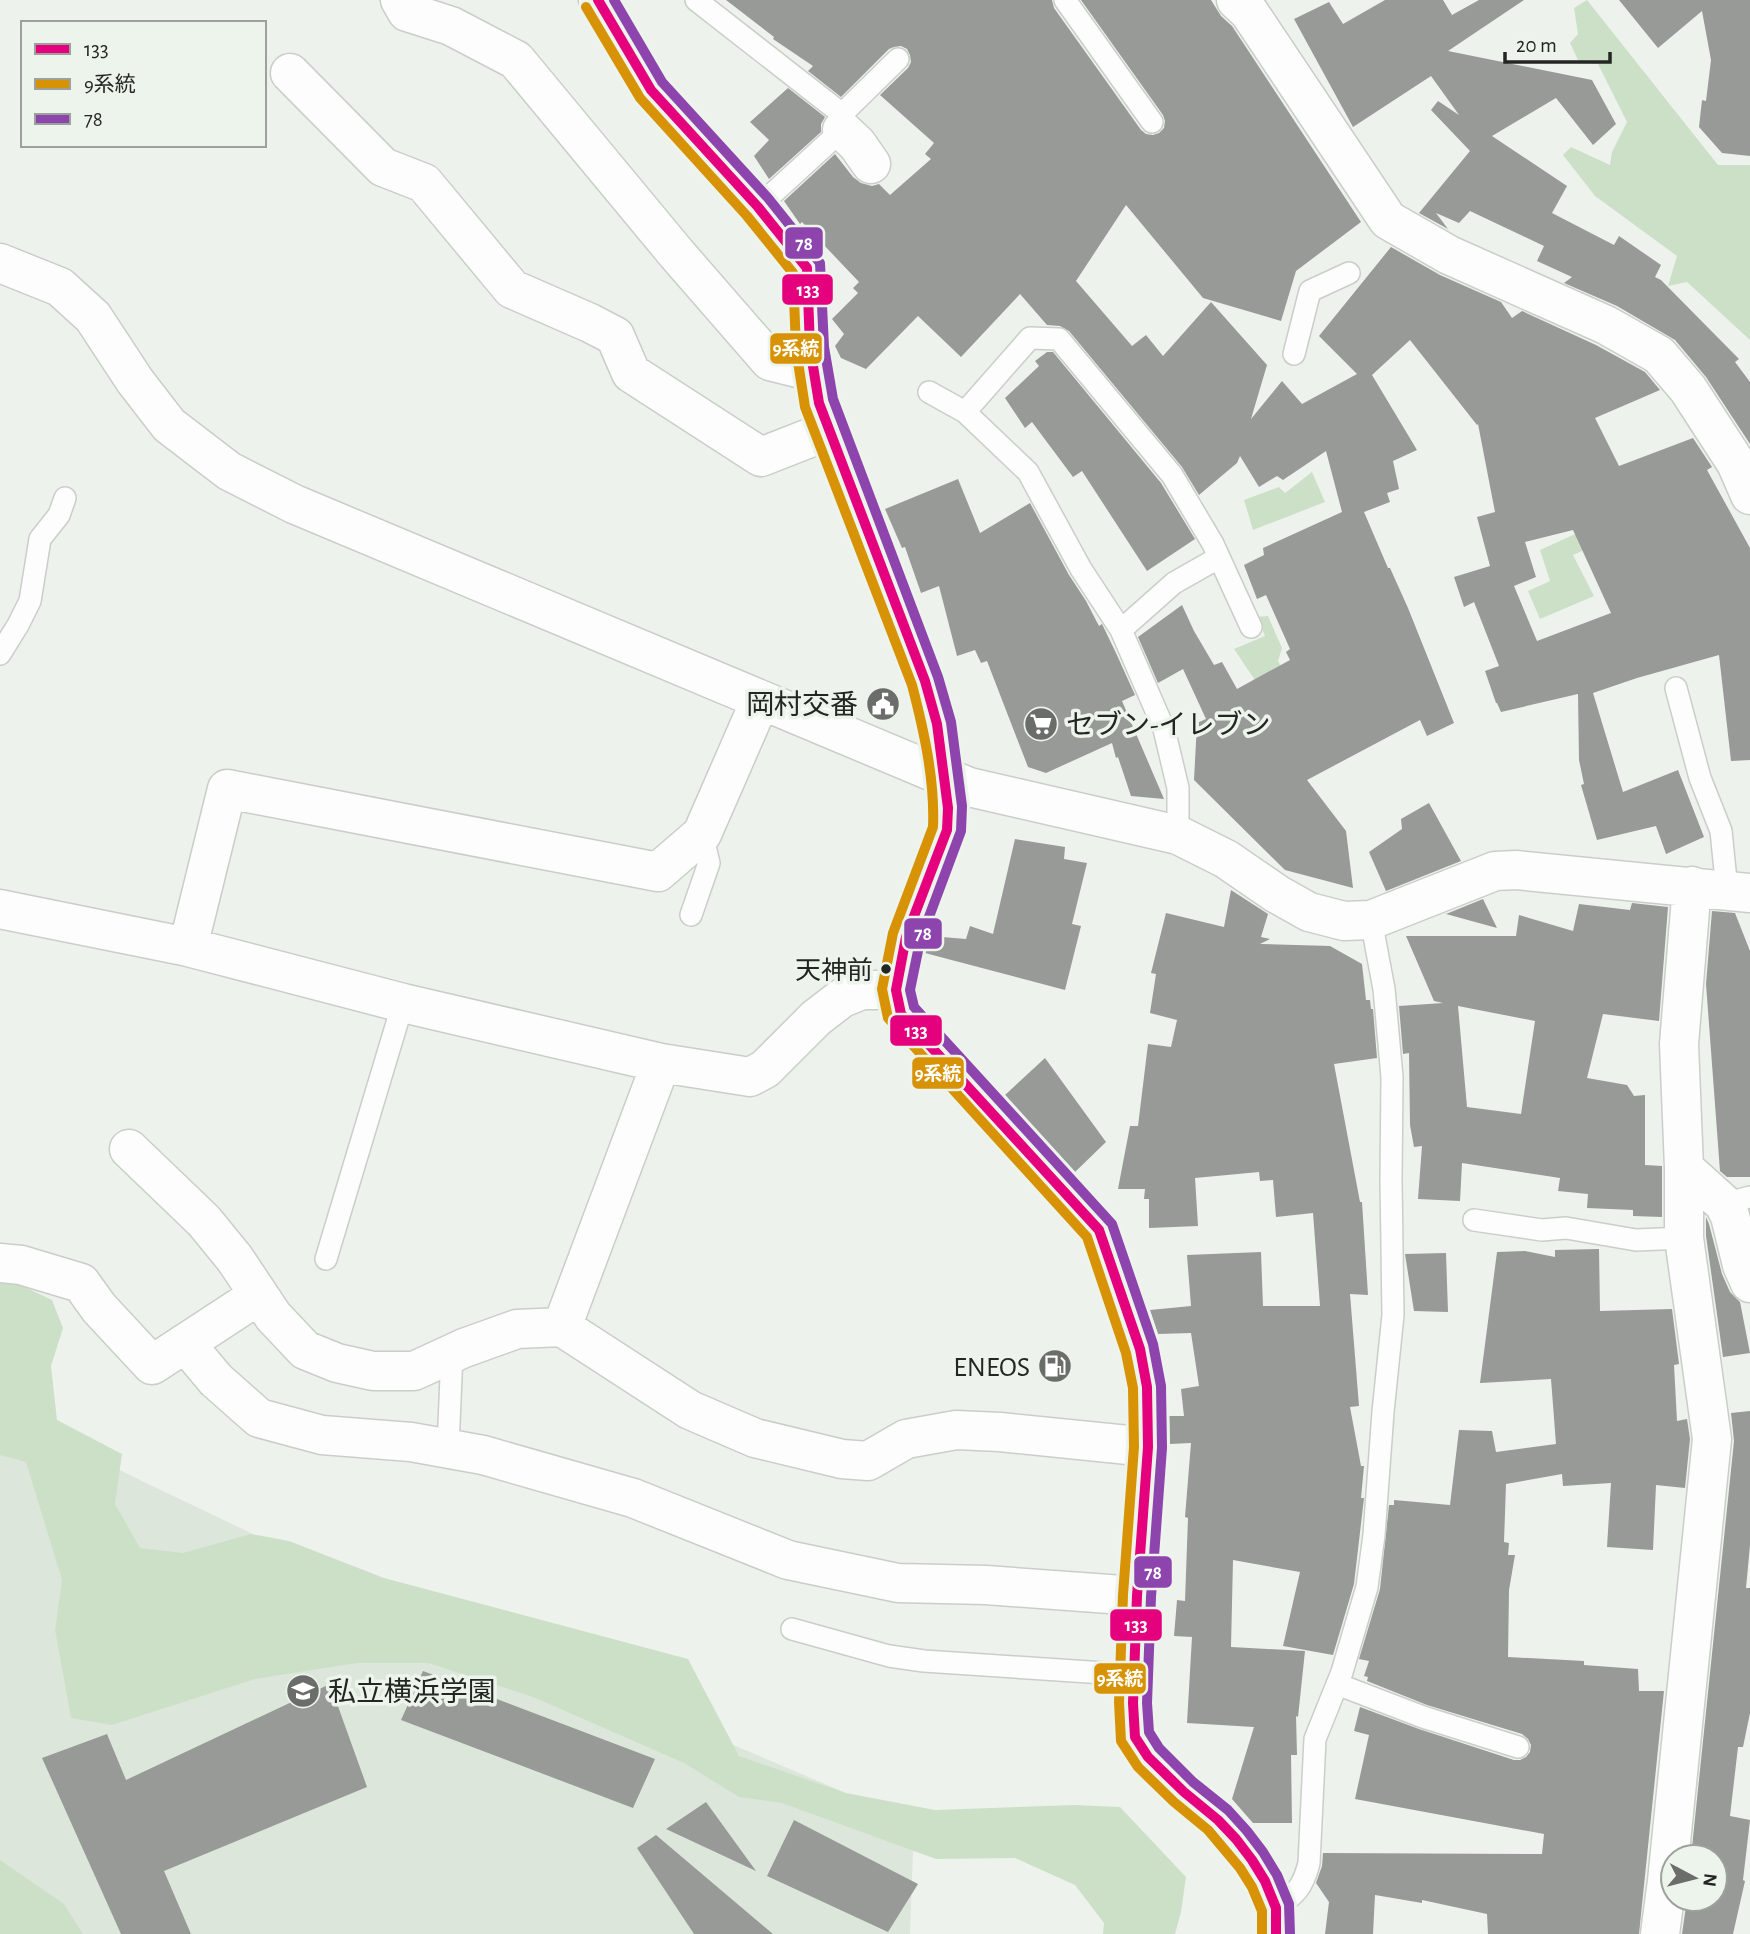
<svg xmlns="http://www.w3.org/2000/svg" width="1750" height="1934" font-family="'Alegreya Sans','Noto Sans JP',sans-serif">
<rect width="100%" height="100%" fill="#eef2ed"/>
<path fill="#dde6db" d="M0,1410l142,71 226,108 546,233 -4,112h-874l-36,-30z"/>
<path fill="#cce0c8" d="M1587,0l131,165h32v175l-63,-58 -19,4 9,-30 -82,-60 -32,-41 8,-8 39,18 2,-13 15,-30 -29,-58 -19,-2 -9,-19 8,-9 -4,-26z
M1312,472l13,30 -72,28 -9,-30 35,-13 6,6z
M1584,530l5,18 -16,7 21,41 -54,23 -12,-28 22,-10 -10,-31z
M1268,616l14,32 -4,13 19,33 -22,16 -41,-61 31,-13 -8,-19z
M0,1281l14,1 38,18 11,28 -12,38 6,54 65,34 -7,50 25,44 43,5 68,-19 38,7 95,37 304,81 51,97 107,37 89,17 139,-5 46,2 66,70 -5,35 -6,22h-72l1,-11 -29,-38 -60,-27 -79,1 -154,-56 -43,-6 -55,-34 -151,-66 -105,-34h-71l-102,16 -143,46 -41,-7 -16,-88 7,-50 -36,-118 -26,-7z
M0,1860l64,44 19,30h-83z"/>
<path fill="#979a97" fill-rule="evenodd" d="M726,0h326l2,8 87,122 5,4 7,1 6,-2 5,-5 1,-7 -2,-6 -82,-115h130l10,16 11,10 129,196 -65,49 -15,50 -78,-23 -77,-93 -50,76 56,65 14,-11 17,21 48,-54 56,63 -16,54 31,-38 20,23 55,-30 -38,-38 72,-89 49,28 61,27 11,16 10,-7 74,34 49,27 15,18 -65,28 24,48 74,-28 19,29 -5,3 43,78v212l-19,1 -12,-106 -82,23 -44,15 30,99 55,-22 26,67 -38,17 -10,-28 -59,14 -16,-55 3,-1 -5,-24 -1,-66 -77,18 -4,-9h-1l-11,-32 14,-5 -25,-64 -10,5 -10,-30 36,-11 -13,-49 18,-5 -17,-88 -1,1 -67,-85 -38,35 45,75 -24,11 6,28 -12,4 3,9 -26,10 24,56h2l18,40 46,115 -27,13 -7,-16 -113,60 39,51 7,57 -68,-18 -91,-90 3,-57 9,-4 -23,-50 -25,14 -20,-46 44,-32 12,26 20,34 8,-3 15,27 53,-29 -4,-8 4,-3 -24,-54 -9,4 -13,-34 20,-10 -1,-7 79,-36 -16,-61 -43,29 -6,-4 -18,11 -19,-31 -3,7 -38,32 -17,-28 -113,-136 -9,-5 -13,-1 -27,-31 -59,63 -43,-41 -52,53 -25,-11 -6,-12 9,-12 -12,-15 26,-26 -5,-5 6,-6 -57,-60 -2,2 -16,-23 51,-47 18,23 8,6 11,3 7,-2 11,11 41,-36 -6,-5 9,-11 -54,-48 28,-27 3,-6 -1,-7 -3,-6 -6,-3 -7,1 -5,2 -48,48 -33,-26 5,-5 -40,-27 1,-2zM1573,530l38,83 -74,28 -23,-55 22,-9 -11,-35z
M1385,0h58l9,15 27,-15h45l-76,51 144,29 24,44 -23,21 -37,-47 -64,38 75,50 -15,27 62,32 5,-9 42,29 -6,12 6,3 78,79 -4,3 15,20v62l-44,-67 -31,-37 -58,-34 -53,-23 8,-6 -35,-16 7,-15 -74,-35 -11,12 -23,-10 12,16 -29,-16 51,-62 -39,-41 7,-9 21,14 -28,-39 -78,51 -59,-108 35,-17 14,22z
M1619,0h131v156l-28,-3 -23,-26 3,-27 4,1 5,-41 -9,-49 -44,37z
M788,88l37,29 -4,7v8l-52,47 -15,-23 15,-16 -19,-18z
M1047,352h6l108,131 34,56 -48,32 -65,-100 -9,6 -41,-55 -7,6 -20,-30 34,-32 -4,-5z
M958,479l22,54 50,-30 39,72 17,26 13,25 3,-2 1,2 13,27 19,42 -13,6 42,98 -33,-3 -13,-39 -2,1 -4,-15 -66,30 -18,-6 -41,-106 -6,2 -6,-13 -18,6 -18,-70 -18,7 -16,-46 -3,1 -17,-39z
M1429,803l32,58 -75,30 -17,-39 33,-23 -1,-10z
M1015,839l50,8 -1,12 23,4 -15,61 9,2 -16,64 -140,-37 5,-17 36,3 4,-13 23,8z
M1231,890l37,24 -7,23 9,2 -10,5 70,2 32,18 4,36h4l1,9h2l4,49 -43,6 26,138h2l6,93 -18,-1 9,112 -9,1 11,59h3l-3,32h3l-10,86 -21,71 -50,-9 17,-74 -67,-12 -2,87 74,4 -7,66 -2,-1 1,39h-6l1,68h-39l-21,-24 22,-72 -67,-4 5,-86 -18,-1 3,-36 8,1 3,-83 -3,-1 6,-74 -21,1 -1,-28h15l-3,-27 18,-3 -8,-53 -33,1 -8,-24 41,-4 -4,-51 74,-3 2,54h57l-7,-93 -37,4 -3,-37 -13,1 -1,-9 -64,6 3,48 -49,2v-29h-5l1,-10h-27l12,-63h8l10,-82 23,3 6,-27 -27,-7 6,-39 -5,-1 15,-60 58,14z
M1483,899l14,29 -51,-14z
M1632,903l36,4 -9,114 -56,-7 -16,64 40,7 7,11 11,-1v70l17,1v51l-29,-1v-6l-46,-2 1,-14 -30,-3 2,-13 -98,-15 -2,38 -42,-2 4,-53 -8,1 -4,-22 -1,-72 -6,1 -4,-48 44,-3 -9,-2 -28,-65h110l3,-21 54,16 6,-27 51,6zM1458,1006l77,15 -14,93 -54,-7z
M1712,911l23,2 15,38v226h-23l-7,-6 -14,-187z
M1045,1058l61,84 -31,30 -70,-77z
M1706,1217l3,7 13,50 8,18 10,10 10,51 -27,4 -17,-121z
M1599,1249l1,62 72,-2 7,55 -5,1 3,56 10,-2 3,20 -5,49 -29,-3 -3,65 -46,-3 4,-64 -48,3 -1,-12 -56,10 -2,58 5,1 -1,12h7l-6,35 -1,67 76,4v4l54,4 1,22h25l-25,243h-151l-1,-20 -65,-14v3l-47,-8 -2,39h-48l4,-32 -13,-19 6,-17 1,-13 219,1 2,-20 -189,-35 14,-64 -15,-4 6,-24 59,22 95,31h6l6,-3 4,-5 1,-7 -3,-6 -6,-5 -95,-29 -60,-24 1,-4 -4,-1 5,-15 -10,-2 21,-70 9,-84h5v-5l56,5 9,-75 33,1 4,21 60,-8 -5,-65 -71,4 17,-131 28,-1 30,6v-7z
M1446,1253l2,59 -34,-1 -9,-57z
M1750,1411v134l-4,43h4v125l-7,34h-5l-8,69 20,4 -7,60 2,1 -12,53h-51l5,-35h28v-42h-24l43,-416 -3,-28z
M423,1671l232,88 -22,49 -232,-88z
M330,1684l37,103 -203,84 27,63h-70l-79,-176 65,-24 19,46z
M706,1802l50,69 -90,-42z
M794,1820l124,64 -30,48 -121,-56z
M656,1835l117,99h-79l-57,-86z"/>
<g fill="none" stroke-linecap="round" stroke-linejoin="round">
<g stroke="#cacec9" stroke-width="24">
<path id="service" d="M696,0l146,114v16l-84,77
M1065,0l87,122
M842,114l56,-55
M1294,354l16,-63 39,-18
M929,392l36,20 63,60 53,97 40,61 43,99 14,59v47
M965,412l65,-74 29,1 113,136 41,69 38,83
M1121,630l53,-47 44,-25
M0,654l18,-29 12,-24 10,-62 19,-24 6,-17
M1676,688l24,90 21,53 6,59
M691,915l18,-52 -7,-29
M1724,1204l26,-7
M1474,1220l68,10 24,-2 70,12 48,-2
M326,1259l77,-256
M448,1448l4,-95
M792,1629l97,27 35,5 210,14
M1337,1684l86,33 95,30
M1276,1908c20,-14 27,-21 33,-45l6,-124 27,-67 25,-85 7,-52 9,-123 10,-97 -2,-135 1,-103 -8,-88 -13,-69"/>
</g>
<g stroke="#cacec9" stroke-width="41">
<path id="minor" d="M400,0l7,12 44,14 65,34 160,193 94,108 44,11
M598,0l53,90 107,117 49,61 3,80 9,55 106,278 12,43 11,84 -1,22 -41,107 -10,53 5,24 198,216 41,119 7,38 1,60 -11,149 -4,107 2,34 13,20 36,35 34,28 18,19 16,21 13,21 11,27v26
M1236,0l13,12 139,208 61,35 157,70 53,30 29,34 48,74 14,32
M290,73l93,94 41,16 88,106 78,34 25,13 16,37 130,84 69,-27
M842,130l15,14 14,20
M0,263l60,24 33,30 42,64 34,44 60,46 65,33 675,283 209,48 48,24 51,35 32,18 35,9 27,-1 124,-49 21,-1 234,23
M760,701l-58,133 -44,38 -431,-83 -39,158 215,56 258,60 89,14 15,-8 51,-51 26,-20 20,-8h34
M0,909l188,38
M129,1149l75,72 31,38 38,57 32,34 32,13 36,8h41l50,-23 53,-19 45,-2 128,83 65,28 87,21 26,2 38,-22 50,-9 44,2 148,15
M1684,1168l40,36 6,12 12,49 8,18
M0,1263l21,2 60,18 18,25 53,57 107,-70
M562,1327l99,-264
M185,1343l31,37 43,38 63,17 89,7 72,13 150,43 155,62 110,23 88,2 151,11
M1660,1934l7,-53 45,-442 -28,-201v-70l-5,-124 13,-158"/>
</g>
<use href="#service" stroke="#fcfdfc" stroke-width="21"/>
<use href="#minor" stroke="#fcfdfc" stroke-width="38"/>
<g stroke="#edf4eb" stroke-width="16">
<path id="bus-1" d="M598,0l53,90 107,117 49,61 3,80 9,55 106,278 12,43 11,84 -1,22 -41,107 -10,53 5,24 198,216 41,119 7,38 1,60 -11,149 -4,107 2,34 13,20 36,35 34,28 18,19 16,21 13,21 11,27v26"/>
</g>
<g stroke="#edf4eb" stroke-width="16">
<path id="bus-2" d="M586,7l54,91 107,118 46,57 3,76 9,58 107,278c12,46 23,95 21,142l-40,106 -11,56 6,29 199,219 39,116 7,35 1,59 -11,148 -4,107 2,39 17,26 36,35 34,28 32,38 12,19 10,24v23"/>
</g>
<g stroke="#edf4eb" stroke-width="16">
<path id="bus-3" d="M614,0l48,82 106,116 52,65 4,84 9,52 105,278 13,45 11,84 -1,25 -41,110 -10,49 4,17 198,217 41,120 8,42 1,62 -11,149 -4,106 2,29 10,16 34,34 35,28 19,21 16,21 14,23 12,29 1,30"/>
</g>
<use href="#bus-1" stroke="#e5007d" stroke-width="10"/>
<use href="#bus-2" stroke="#d79305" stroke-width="10"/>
<use href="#bus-3" stroke="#8e44ad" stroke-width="10"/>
</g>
<defs>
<g id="civic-disc" transform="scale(1.75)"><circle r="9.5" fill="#6a6d69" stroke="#edf4eb"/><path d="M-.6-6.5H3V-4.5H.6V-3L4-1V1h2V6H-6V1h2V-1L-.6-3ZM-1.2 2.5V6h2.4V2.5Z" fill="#fff"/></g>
<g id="supermarket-disc" transform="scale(1.75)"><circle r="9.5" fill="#6a6d69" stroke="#edf4eb"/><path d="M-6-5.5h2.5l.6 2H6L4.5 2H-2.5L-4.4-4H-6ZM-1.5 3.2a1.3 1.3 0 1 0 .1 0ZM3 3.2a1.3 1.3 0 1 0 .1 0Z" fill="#fff"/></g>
<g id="fuel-disc" transform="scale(1.75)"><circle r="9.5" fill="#6a6d69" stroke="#edf4eb"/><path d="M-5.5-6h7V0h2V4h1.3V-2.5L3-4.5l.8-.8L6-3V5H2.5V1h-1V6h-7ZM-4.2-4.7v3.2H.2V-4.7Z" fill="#fff"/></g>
<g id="school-disc" transform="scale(1.75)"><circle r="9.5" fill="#6a6d69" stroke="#edf4eb"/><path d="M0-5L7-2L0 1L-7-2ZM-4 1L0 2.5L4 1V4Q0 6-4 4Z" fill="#fff"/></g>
</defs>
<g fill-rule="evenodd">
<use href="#civic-disc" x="883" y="704"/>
<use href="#supermarket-disc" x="1041" y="724"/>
<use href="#fuel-disc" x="1055" y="1366"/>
<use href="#school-disc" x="303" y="1691"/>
</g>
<circle fill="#232622" stroke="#edf4eb" stroke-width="2.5" cx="886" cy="969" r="6"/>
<g text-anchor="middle" stroke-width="7" stroke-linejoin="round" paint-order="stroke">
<g font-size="26" fill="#232622" stroke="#edf4eb" text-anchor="end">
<text x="873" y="979">天神前</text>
</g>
<g font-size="28" fill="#232622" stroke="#edf4eb" text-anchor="end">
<text x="858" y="714">岡村交番</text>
<text x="1066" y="734" text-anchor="start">セブン-イレブン</text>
<text x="1030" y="1376">ENEOS</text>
<text x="328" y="1701" text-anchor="start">私立横浜学園</text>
</g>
</g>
<g stroke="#edf4eb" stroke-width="2.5">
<rect x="784" y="226" width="40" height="34" rx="7" fill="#8e44ad"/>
<rect x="781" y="273" width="53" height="33" rx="7" fill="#e5007d"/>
<rect x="769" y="332" width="54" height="33" rx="7" fill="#d79305"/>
<rect x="903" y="917" width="40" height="33" rx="7" fill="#8e44ad"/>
<rect x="889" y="1014" width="54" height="33" rx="7" fill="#e5007d"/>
<rect x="911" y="1056" width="54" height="34" rx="7" fill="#d79305"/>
<rect x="1133" y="1555" width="40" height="34" rx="7" fill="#8e44ad"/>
<rect x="1109" y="1608" width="54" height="34" rx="7" fill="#e5007d"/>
<rect x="1093" y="1662" width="54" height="33" rx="7" fill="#d79305"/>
</g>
<g font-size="19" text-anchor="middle" font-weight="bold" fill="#fff">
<text x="804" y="250">78</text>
<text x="808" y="296">133</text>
<text x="796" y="355">9系統</text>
<text x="923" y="940">78</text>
<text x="916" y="1037">133</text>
<text x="938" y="1080">9系統</text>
<text x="1153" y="1579">78</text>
<text x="1136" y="1631">133</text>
<text x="1120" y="1685">9系統</text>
</g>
<rect x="21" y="21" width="245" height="126" fill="#edf4eb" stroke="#9ca29b" stroke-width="2"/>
<rect x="35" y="44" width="35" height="10" fill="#e5007d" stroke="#9ca29b" stroke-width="2"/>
<text x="84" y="56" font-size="21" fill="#232622">133</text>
<rect x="35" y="79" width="35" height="10" fill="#d79305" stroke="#9ca29b" stroke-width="2"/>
<text x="84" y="91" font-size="21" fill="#232622">9系統</text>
<rect x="35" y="114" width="35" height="10" fill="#8e44ad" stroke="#9ca29b" stroke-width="2"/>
<text x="84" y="126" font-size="21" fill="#232622">78</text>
<g transform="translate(1694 1878) rotate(97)"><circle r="33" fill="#edf4eb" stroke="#9ca29b" stroke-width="2"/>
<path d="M0-5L12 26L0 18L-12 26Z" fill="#6a6d69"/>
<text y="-10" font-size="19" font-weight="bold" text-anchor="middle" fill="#232622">N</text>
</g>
<path d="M1505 52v10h105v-10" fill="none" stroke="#232622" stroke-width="3.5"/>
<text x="1516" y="52" font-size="21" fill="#232622" stroke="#edf4eb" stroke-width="5" paint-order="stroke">20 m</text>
</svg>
